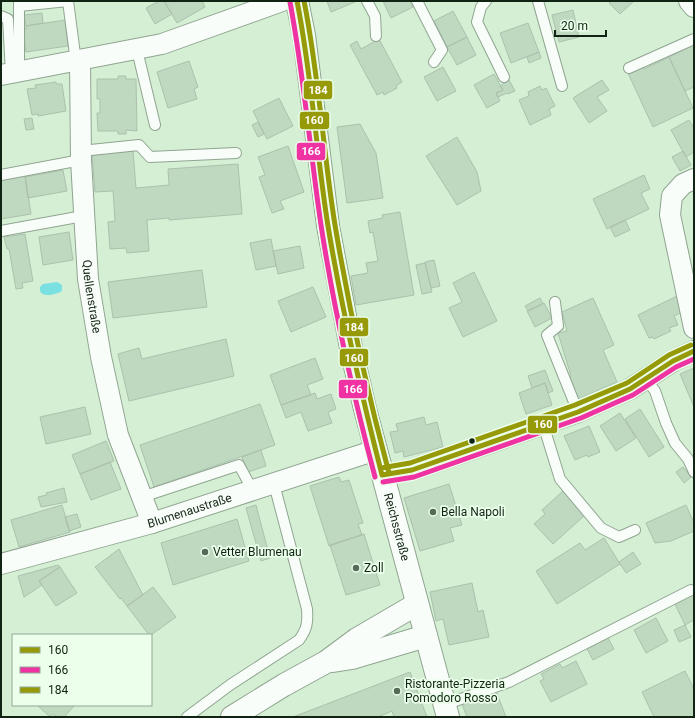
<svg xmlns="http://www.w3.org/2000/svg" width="695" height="718" font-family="Roboto,sans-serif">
<rect width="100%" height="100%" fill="#d4efd4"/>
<path fill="#7be0e1" d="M57,282l5,3v6c-7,4 -24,8 -22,-4l3,-3z"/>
<path fill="#bfd8c0" stroke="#abc1ac" d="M159,1h5l8,13 -17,10 -9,-16z
M164,1h38l3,6 -28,16z
M327,1h27l1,1 -24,10z
M383,1h27l3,6 -22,11z
M611,1h23l-14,13 -11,-11z
M573,10l6,27 -20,5 -7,-27z
M453,11l14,26 -20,10 -13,-26z
M42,13l1,10 -17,3 -2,-11z
M65,20l3,26 -42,6 -3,-22 3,-1v-3z
M528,23l11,29 -28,11 -11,-30z
M467,37l9,18 -19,10 -10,-18z
M379,39l23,43 -6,4 1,2 -13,7 -1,-3 -6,3 -27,-50 7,-4 4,8z
M694,45v42l-9,4 -16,-34z
M539,52l2,6 -12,5 -2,-6z
M669,57l24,51 -40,19 -26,-56 15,-7 2,5z
M189,61l9,26 -4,2 3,10 -29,9 -11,-36z
M443,67l13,24 -19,10 -13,-24z
M494,74l9,16 -7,3 4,8 -13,7 -13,-23z
M118,76h8v3h10l1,52 -11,-1v4h-8v-3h-20l-1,-18h3v-14h-3v-20h21z
M509,80l6,11 -7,3 -1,-1 -9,4 -2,-4 7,-3 -3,-4z
M602,80l7,10 -12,7 10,14 -18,12 -16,-25z
M56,82v2h6l4,27 -28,5v-2l-6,1 -5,-26 9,-1 -1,-3z
M540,86l2,4 4,-2 9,18 -6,3 2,6 -21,10 -11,-25 10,-4 -1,-4z
M279,98l14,28 -26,13 -14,-28z
M32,118l2,11 -8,1 -2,-11z
M689,120l5,8v24l-8,5 -15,-27z
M258,122l6,12 -6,3 -6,-12z
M360,124l16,29 7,45 -36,5 -10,-76z
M457,137l20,35 4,19 -24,14 -31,-49z
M288,146l16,46 -24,9 4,8 -12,4 -13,-36 6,-2 -7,-18z
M133,151l3,37 33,-3 -1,-16 70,-5 4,50 -73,6v-2l-22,2 2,31 -22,2 -1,-5 -16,1 -2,-27 7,-1 -2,-30 -18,1 -3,-37z
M683,151l8,14 -11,6 -8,-14z
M63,170l4,21 -39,7 -3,-21z
M25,175l6,39 -30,5v-40z
M644,175l6,14 -9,4 8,16 -42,20 -14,-30z
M400,212l14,83 -58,10 -5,-29 17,-3 -2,-10 12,-2 -5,-29 -3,1 -2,-12 15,-3 -1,-3z
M625,220l5,10 -15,7 -5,-10z
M69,232l4,28 -30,5 -4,-28z
M25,234l8,47 -11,2 1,5 -7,1 -7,-40h-2l-3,-12z
M271,239l5,27 -20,4 -6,-27z
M300,246l4,22 -26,6 -5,-23z
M434,260l6,26 -9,2 -6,-26z
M425,263l7,29 -10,2 -6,-29z
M202,270l5,37 -94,11 -5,-36z
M474,272l23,49 -34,16 -14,-29 13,-6 -9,-19z
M313,287l13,30 -35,15 -13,-31z
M679,295l7,15 -12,6 4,9 -9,3 2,3 -17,8 -1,-2 -4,1 -11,-23z
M540,298l3,6 -15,7 -3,-5z
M593,298l21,47 -11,5 14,32 -39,17 -9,-21 2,-2 -13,-43 9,-2 -5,-19z
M544,303l8,15 -17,9 -8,-16z
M226,339l8,37 -105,25 -11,-47 21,-6 3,11z
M315,358l8,21 -16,6 4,10 -30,10 -11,-30z
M694,368v39l-14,-33z
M545,370l8,21 -5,2 -3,-10 -13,5 -4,-12z
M545,383l7,22 -26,9 -7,-21z
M315,393l2,6 14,-5 5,15 -8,3 4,11 -24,8 -7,-19 -15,6 -5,-13z
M260,404l15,41 -121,42 -14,-42z
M85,407l6,27 -45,10 -6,-27z
M640,409l24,38 -15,10 -24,-38z
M620,413l16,25 -20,13 -16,-25z
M424,417l2,8 11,-3 6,25 -39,10 -1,-6 -8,2 -5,-21 8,-1 -2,-7z
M589,426l11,26 -12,5 -1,-2 -12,5 -11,-24z
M106,441l8,20 -34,13 -8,-19z
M261,450l5,16 -18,6 -6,-15z
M110,462l11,27 -30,11 -11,-26z
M683,467l8,10 -7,6 -8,-11z
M339,477l2,5 8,-2 14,43 -5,1 4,11 -33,11 -19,-60z
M449,484l13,41 -12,3 4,13 -34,10 -16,-53z
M64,488l3,14 -26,5 -3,-10 9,-2 -1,-2z
M563,491l22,24 -32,29 -19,-20 11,-10 -3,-4z
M62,505l8,27 -51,15 -8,-27z
M256,505l14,53 -9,3 -15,-53z
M686,505l8,18v8l-23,10 -16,2 -9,-20z
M77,514l4,13 -12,4 -4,-14z
M237,519l12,42 -76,24 -12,-42z
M364,534l16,51 -34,10 -16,-50z
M604,538l16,26 -63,40 -21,-33 44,-28 5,7z
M119,549l24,46 -16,11 -6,-8 -1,1 -25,-32z
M633,552l8,12 -15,9 -7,-11z
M58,565l2,2 -21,14 3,4 -18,12 -6,-21z
M60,567l17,26 -21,13 -17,-25z
M472,583l6,29 5,-2 6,27 -40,8 -6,-26 -7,2 -6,-29z
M153,587l23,30 -25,18h-2l-22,-29z
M694,593v27l-9,5 -11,-23z
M656,618l12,23 -22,12 -12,-23z
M685,625l6,12 -12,5 -5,-12z
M608,638l6,11 -21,11 -6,-11z
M576,661l11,23 -36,18 -11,-21 4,-2 -3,-5 19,-10 2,4z
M685,671l9,18v28h-40l-12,-25z
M410,672l17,45h-33l-2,-6 -14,6h-85z
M496,691l10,26h-39l-5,-13z
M37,705h38l-11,12h-7l-4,-3 -3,3z"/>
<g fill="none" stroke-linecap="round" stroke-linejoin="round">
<g stroke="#90a591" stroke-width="12">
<path id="lane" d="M367,1l8,15 1,20
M417,1l25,49 -8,12
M486,1l-5,6 -4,15 27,55
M538,1l24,85
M19,6l49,-5 8,61
M1,16l7,3 3,54
M137,50l18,75
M629,68l65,-29
M19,72v-71
M81,151l58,-6 11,12 86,-4
M1,175l80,-15
M1,231l82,-15
M555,302l3,24 -11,9 31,77
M646,379l9,12 11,32 9,20 13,16 6,13
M543,424l17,55 41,49 18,9 16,-7
M142,497l97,-32 14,26
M444,705l65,-23 182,-92
M187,717l43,-32 69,-45c8,-11 9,-17 8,-31l-33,-125"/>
</g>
<g stroke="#90a591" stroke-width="22">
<g id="street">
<path d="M689,1l5,6"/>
<path id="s1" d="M80,61l1,99 7,119 13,78 17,78 34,88"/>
<path d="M1,75l161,-31 120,-43"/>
<path d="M694,179l-11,5 -11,12 -2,19 24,113"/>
<path d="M382,475l30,-5 166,-58 52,-23 43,-28 21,-10"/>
<path id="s2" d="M1,564l151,-41 224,-73"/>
</g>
</g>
<g stroke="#90a591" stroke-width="24">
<g id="primary">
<path id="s3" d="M297,1l7,34 24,191 24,127 13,56 83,308"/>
<path d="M333,661l19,-3 74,-22"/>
<path d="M232,717l52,-32 42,-23 31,-23 60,-35"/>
</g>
</g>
<use href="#lane" stroke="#f9fdf9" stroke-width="10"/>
<use href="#street" stroke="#f9fdf9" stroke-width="20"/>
<use href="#primary" stroke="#f9fdf9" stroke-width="22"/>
<g stroke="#ebffeb" stroke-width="8">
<path id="bus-1" d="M297,1c15,75 19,150 31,225 14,84 33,167 54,249
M382,475l30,-5 166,-58 52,-23 43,-28 21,-10"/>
</g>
<g stroke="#ebffeb" stroke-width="8">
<path id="bus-2" d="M290,2c14,74 20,149 31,223 13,85 32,169 54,252
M383,482l31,-5 167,-59 52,-23 43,-28 18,-8"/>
</g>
<g stroke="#ebffeb" stroke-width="8">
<path id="bus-3" d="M304,1c15,74 19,150 31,224 14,84 32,166 54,248
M381,468l29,-5 165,-58 52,-22 42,-28 22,-10"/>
</g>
<use href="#bus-1" stroke="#979a08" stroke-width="5"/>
<use href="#bus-2" stroke="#f033a3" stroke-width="5"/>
<use href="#bus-3" stroke="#979a08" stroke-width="5"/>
</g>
<circle fill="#112413" stroke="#ebffeb" stroke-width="1.5" cx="472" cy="441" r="3.5"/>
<g fill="#556b57" stroke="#ebffeb" stroke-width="1.5">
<circle cx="433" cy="512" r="4"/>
<circle cx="205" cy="552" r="4"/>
<circle cx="356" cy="568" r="4"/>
<circle cx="397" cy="691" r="4"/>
</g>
<g text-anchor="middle" stroke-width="3.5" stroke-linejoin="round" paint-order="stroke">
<g font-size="12" fill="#112413" stroke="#ebffeb">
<text dy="4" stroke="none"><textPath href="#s1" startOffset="236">Quellenstraße</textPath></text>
<text dy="4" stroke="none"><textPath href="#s2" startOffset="196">Blumenaustraße</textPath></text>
<text dy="4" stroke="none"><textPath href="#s3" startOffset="536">Reichsstraße</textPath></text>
</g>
<g font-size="12" fill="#112413" stroke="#ebffeb" text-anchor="start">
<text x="441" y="516">Bella Napoli</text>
<text x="213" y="556">Vetter Blumenau</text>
<text x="364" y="572">Zoll</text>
<text x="405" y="688">Ristorante-Pizzeria<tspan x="405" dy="14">Pomodoro Rosso</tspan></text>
</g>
</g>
<g stroke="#ebffeb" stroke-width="1.5">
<rect x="303" y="80" width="30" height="20" rx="4" fill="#979a08"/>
<rect x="299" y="111" width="31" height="19" rx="4" fill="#979a08"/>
<rect x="296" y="142" width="30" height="19" rx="4" fill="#f033a3"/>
<rect x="339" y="317" width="30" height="20" rx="4" fill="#979a08"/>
<rect x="339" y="348" width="30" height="19" rx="4" fill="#979a08"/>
<rect x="338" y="379" width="30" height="20" rx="4" fill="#f033a3"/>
<rect x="527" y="415" width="31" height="19" rx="4" fill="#979a08"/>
</g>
<g font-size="11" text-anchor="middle" font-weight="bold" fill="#fff">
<text x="318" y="94">184</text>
<text x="314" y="124">160</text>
<text x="311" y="155">166</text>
<text x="354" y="331">184</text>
<text x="354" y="362">160</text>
<text x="353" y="393">166</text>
<text x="543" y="428">160</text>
</g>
<rect width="695" height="718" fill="none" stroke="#112413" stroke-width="4"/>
<rect x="12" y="634" width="140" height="72" fill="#ebffeb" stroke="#94a795"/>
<rect x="20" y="647" width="20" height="6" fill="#979a08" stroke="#94a795"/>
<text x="48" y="654" font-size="12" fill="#112413">160</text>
<rect x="20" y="667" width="20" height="6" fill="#f033a3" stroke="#94a795"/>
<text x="48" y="674" font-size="12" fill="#112413">166</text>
<rect x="20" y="687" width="20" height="6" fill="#979a08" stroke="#94a795"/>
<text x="48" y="694" font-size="12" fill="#112413">184</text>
<path d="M555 30v6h51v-6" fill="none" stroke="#112413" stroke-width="2"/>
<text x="561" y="30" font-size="12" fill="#112413" stroke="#ebffeb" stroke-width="3" paint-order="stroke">20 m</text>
</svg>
